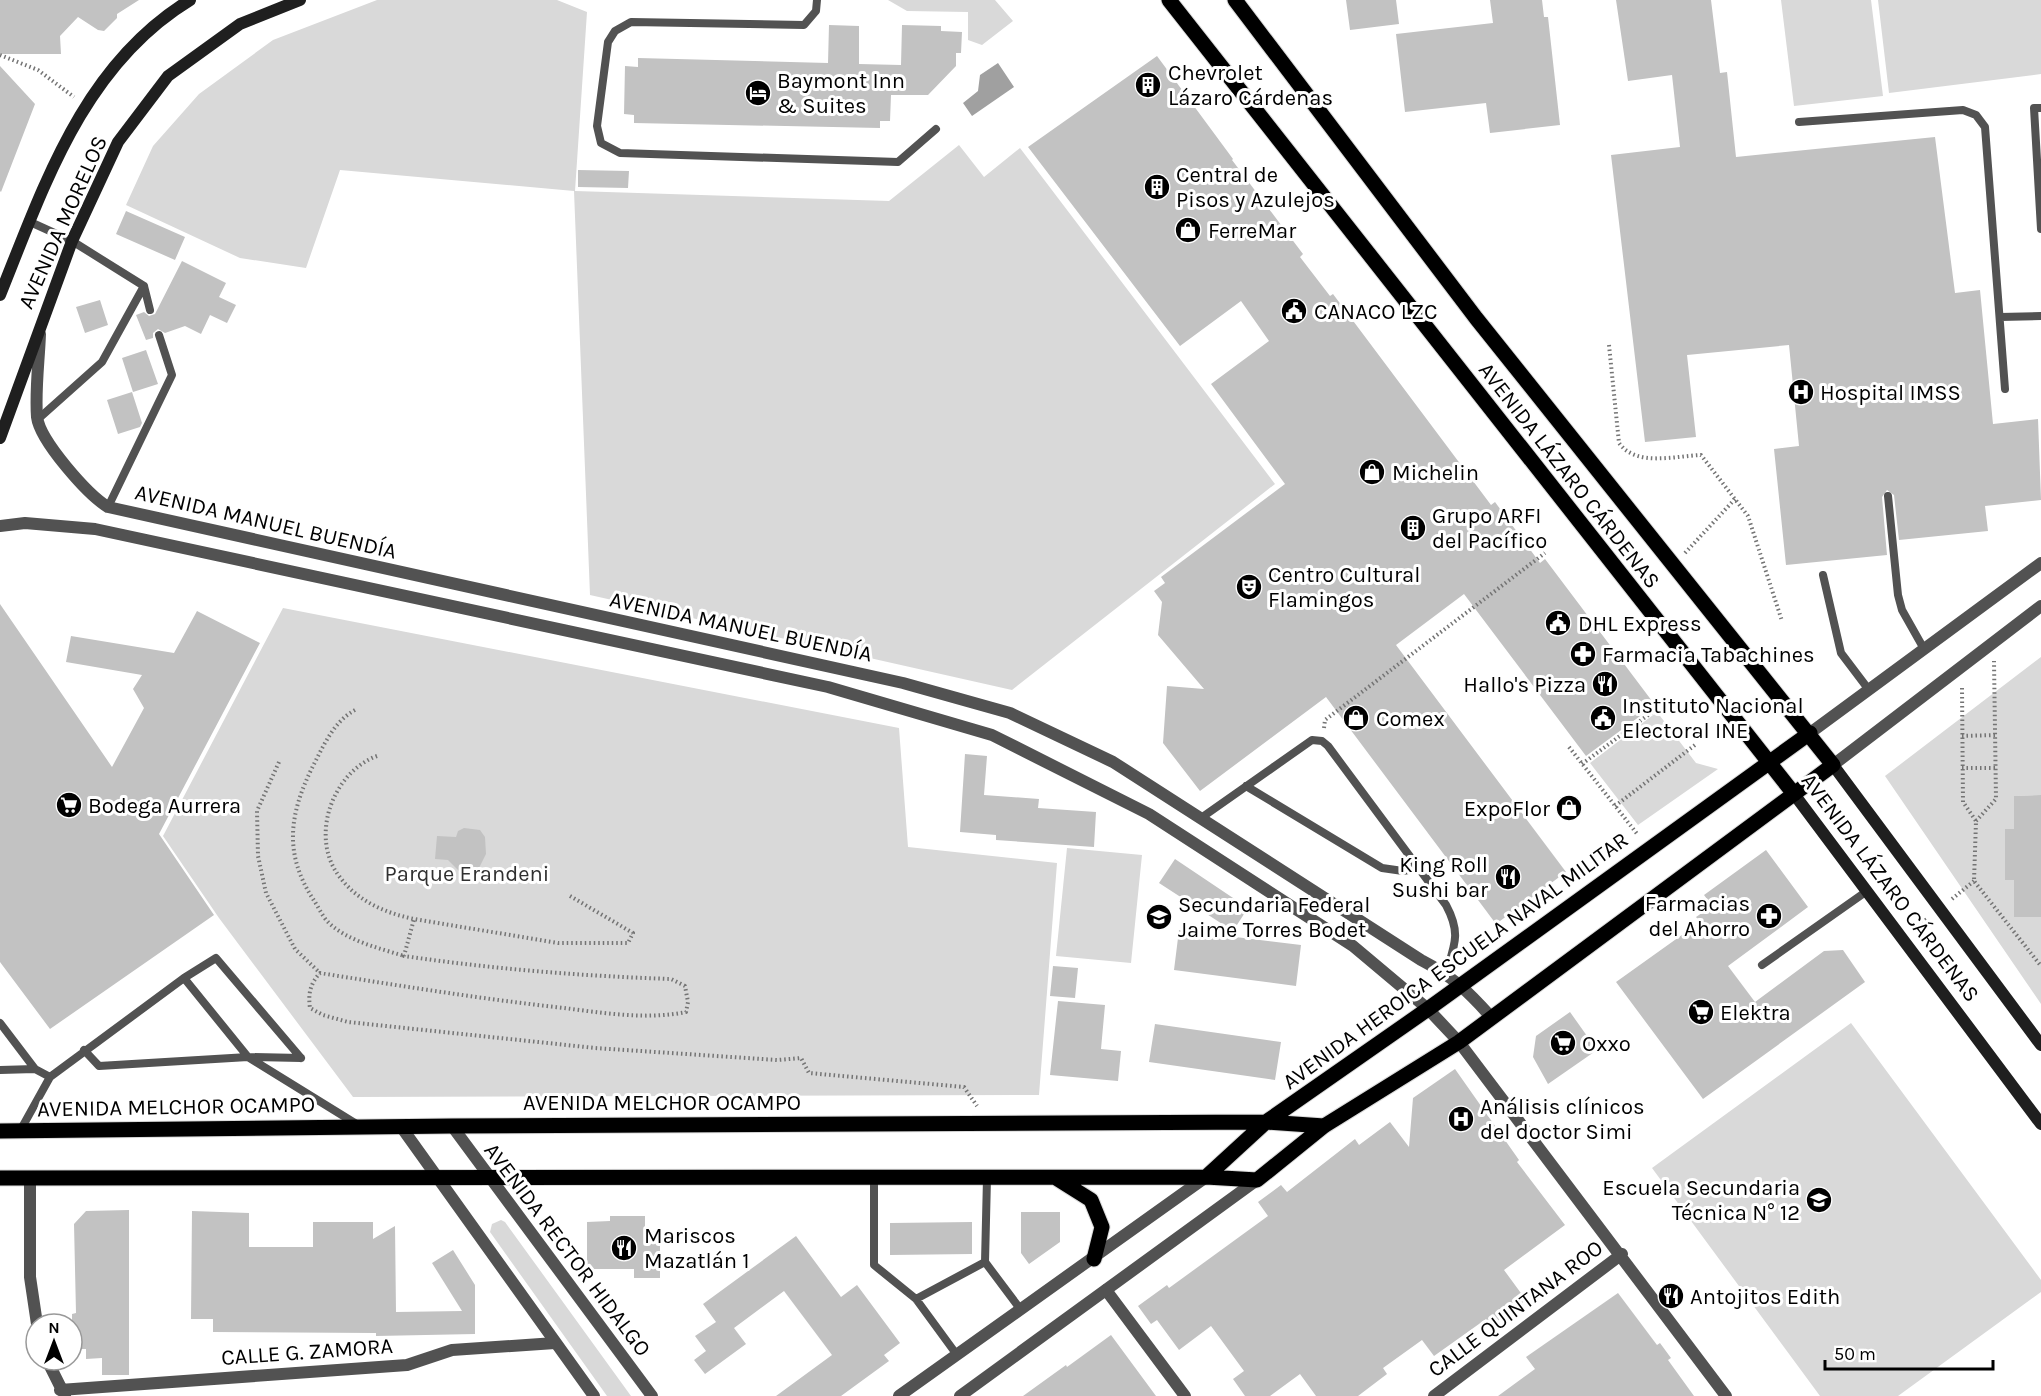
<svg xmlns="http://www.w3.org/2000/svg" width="2041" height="1396" font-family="Karla,sans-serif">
<rect width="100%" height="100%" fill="#fff"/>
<path fill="#d9d9d9" d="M377,0h180l30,12 -12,179 314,10 70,-56 25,32 36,-29 255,336 -263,206 -422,-95 -16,-404 -234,-21 -34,98 -66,-10 -114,-53 27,-59 46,-52 74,-54z
M888,0h107l18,21 -31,24 -14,-5v-28l-61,-1z
M1781,0h90l12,96 -89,10z
M1878,0h163v74l-152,19z
M283,608l616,120 9,119 149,16 -18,232 -686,2 -134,-179 -56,-82z
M2041,657v138l-27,1v33h-9v50l9,1v37h27v87l-156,-228z
M1657,712l39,51 22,6 -80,56 -48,-62z
M1067,848l75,7 -11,108 -75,-7z
M1851,1023l190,257v12l-143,104h-78l-168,-228z
M501,1220l4,2 126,174h-24l-117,-164 2,-8z"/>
<path fill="#a0a0a0" d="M998,63l16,24 -42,29 -9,-13 15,-12 2,-16z"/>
<path fill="#c2c2c2" d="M0,0h139l-22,14v4l-13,13 -6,-1 -20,-13 -18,19 1,18h-61z
M1346,0h50l3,24 -49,6z
M1490,0h52l2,17h4l12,108 -70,8 -4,-30 -81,9 -9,-78 97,-11z
M1616,0h95l9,73 7,-1 9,85 199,-20 20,156 25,-3 13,134 45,-5 3,81 -56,6 3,25 -89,9 -5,-45 -7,-5 -5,7 5,58 -101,10 -12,-116 25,-3 -10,-101 -102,10 9,82 -51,5 -34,-287 69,-8 -8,-72 -44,6z
M829,25l30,1v38l42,1 1,-40 39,1v5l21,1 -1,21h-5v13l-28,29h-37l-1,26h-10v7l-246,-5v-8l-10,-1 1,-48 13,1v-9l190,5z
M1157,56l76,103 -1,1 71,94 -3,3 30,39 3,-2 158,211 4,-3 45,61 5,-4 110,146 -69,51 -122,-162 -68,51 170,227 -70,52 -170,-227 -126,94 -37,-48 4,-57 37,3 -46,-54 4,-33 -8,-11 11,-8 -4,-6 124,-93 -74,-100 58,-43 -28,-40 -61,45 -152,-199z
M0,66l35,38 -34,88 -1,-1z
M578,170l51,1 -1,17 -50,-1z
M126,211l59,26 -10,23 -59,-26z
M182,261l44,22 -7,14 17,8 -9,18 -17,-8 -9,19 -16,-8 -20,7 -7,-4 -5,4v5l-7,2 -10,-25 8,-3 5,4 6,-2z
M100,300l8,25 -23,8 -9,-26z
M146,350l12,34 -25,8 -11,-34z
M132,392l10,31 -2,4 -22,7 -11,-34z
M0,604l112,163 32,-59 -11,-19 9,-14 -76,-13 5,-26 103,17 23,-42 63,32 -101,191 55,81 -164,114 -50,-67z
M965,754l22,2 -3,39 55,4 -1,9 58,4 -2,35 -98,-7v-5l-36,-3z
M2041,795v122h-27v-37h-9v-51h9v-33z
M464,828l16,2 5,7 1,17 -9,18 -16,1 -13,-13 -13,-1 2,-23 19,1 2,-6z
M1766,850l42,57 -80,59 27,36 69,-51 19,-1 22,32 -162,117 -87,-117 84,-60 -4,-5 16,-11 -8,-11z
M1175,859l73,49 -15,23 -74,-48z
M1179,930l122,15 -5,41 -122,-16z
M1053,966l25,2 -3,30 -25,-2z
M1058,1001l47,4 -4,44 20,2 -3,30 -68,-6z
M1570,1012l27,38 -49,34 -15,-27 3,-21z
M1155,1024l126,18 -6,38 -126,-18z
M1455,1069l64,91 -2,2 48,63 -61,45 22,30 -35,26 -5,-7 -52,37 -12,-16 -39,28 4,6 -29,22h-42l-16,-22 -30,22h-25l-12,-17 11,-8 -33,-45 -32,24 -22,-30 -6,4 -13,-18 29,-21 2,3 99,-72 -10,-14 23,-17 6,7 68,-53 4,6 31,-23 19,25 4,-49z
M129,1210v165h-27v-17l-16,1v-10h-14v-35l4,-1 -2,-89 12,-13z
M192,1211l57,2v34h64v-25h60v17l22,-13 1,86 66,-1 -30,-48 21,-13 22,35v49l-99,2v-3l-163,-1v-13h-22z
M1021,1212h39v30l-31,22 -8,-11z
M610,1216h35v15h15v47h-26v-9h-47v-47l23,-1z
M972,1222v32l-82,1v-32z
M796,1236l45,61 16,-12 43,58 -16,12 5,6 -48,35h-65l56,-41 -48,-64 -50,37 12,16 -41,30 -11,-14 12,-9 -11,-15 21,-14 -13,-18z
M1618,1293l39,52 3,-2 11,15 -3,2 26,36h-196l37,-27 -9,-12z
M1111,1335l45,61h-133l43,-31 1,2z"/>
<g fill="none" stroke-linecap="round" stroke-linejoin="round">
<g stroke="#dbdbdb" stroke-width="17">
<path id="primary" d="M1169,0l625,794
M0,1131l452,-5 814,-4 58,4
M1206,1177l60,-55 162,-113 382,-276
M0,1178l1206,-1 51,3 67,-54 135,-84 374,-277 -357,-447 -241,-318
M1056,1178l35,22 11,27 -8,32"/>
</g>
<path stroke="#747474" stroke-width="4" stroke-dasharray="1.5 3" stroke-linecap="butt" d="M0,55l38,15 36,27
M1609,345l10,98c17,24 56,13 82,12l47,61 34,105
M1685,553l50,-54
M1962,688l1,114 13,19 -2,60 67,85
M355,710c-22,12 -32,37 -43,58 -23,47 -28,86 1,131 5,7 9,17 15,23 19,19 51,26 76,34
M1324,728l1,-8 220,-167
M1962,736l33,-1
M1569,747l69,88
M377,756c-44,16 -68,80 -38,120 18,25 46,37 75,43
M279,762l-22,49 1,45 8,37 29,56 25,24
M1582,764l81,-60
M1962,768h34
M1615,806l80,-61
M1976,821l20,-22 -2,-138
M570,896l63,37 -5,10h-70l-144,-24 -10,37c89,13 177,20 267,23l14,7 3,16 -2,10c-38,8 -83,1 -122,-4 -82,-9 -163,-22 -244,-35 -10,11 -12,21 -10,35l13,7 25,7 247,26 182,12 24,-2 8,15 155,14 13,19
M1952,899l22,-18
M1915,929l12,-10"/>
<path stroke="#525252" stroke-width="8" d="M817,0l-1,11 -12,14 -173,-3 -16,9 -7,11 -11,84 4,17 19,10 278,9 38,-33
M2041,108h-7l7,121
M1799,122l164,-12 13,5 9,12 20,262
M28,221l44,20 72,45 -42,76 -65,58
M144,286l6,24
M2000,317l41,-1
M1888,496l10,99 4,15 22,39
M108,507l64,-132 -13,-40
M1823,575l18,78 28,37
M1246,786l136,82 21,3 16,-3
M1201,818l111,-78 10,1 6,5 118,159c15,28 9,39 0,68
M1762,965l105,-74
M184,978l64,79 110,68
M0,1023l35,46 15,8
M84,1050l15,16 149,-9 53,1
M0,1070l35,-1
M20,1131l30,-54 134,-99 32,-20 85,100
M874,1178v87l42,34 41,56
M985,1262l36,48
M916,1299l69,-37 2,-84"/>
<path stroke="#525252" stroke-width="12" d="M1459,1042l267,354
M30,1177v100l7,47
M1106,1290l79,106
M47,1360l18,36
M60,1390l347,-25 45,-15 103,-7
M1434,1396l188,-142"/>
<path stroke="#525252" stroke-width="12" d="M40,334c-1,27 -5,56 -3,83 3,24 51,78 71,90l795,176 107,30 103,49 308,198c31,16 47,31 70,57
M0,526l25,-3 70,6 733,158 164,48 157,79 204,132 75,63 31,33
M1810,733l231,-170
M1833,765l208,-159
M452,1126l200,270
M402,1128l192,268
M899,1396l307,-219
M960,1396l297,-216"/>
<path stroke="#1f1f1f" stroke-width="12" d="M0,295c44,-109 83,-230 190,-295
M0,438l72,-197 46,-99 50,-66 72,-52 60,-24
M1833,765l208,280
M1794,794l247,330"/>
<use href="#primary" stroke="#000" stroke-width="15"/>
</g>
<defs>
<g id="building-disc" transform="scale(1.35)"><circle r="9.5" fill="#000" stroke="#fff"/><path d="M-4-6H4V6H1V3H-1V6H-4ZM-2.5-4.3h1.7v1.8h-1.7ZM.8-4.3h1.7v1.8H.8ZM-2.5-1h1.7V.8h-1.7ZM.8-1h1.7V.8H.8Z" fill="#fff"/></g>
<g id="hotel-disc" transform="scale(1.35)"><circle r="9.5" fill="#000" stroke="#fff"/><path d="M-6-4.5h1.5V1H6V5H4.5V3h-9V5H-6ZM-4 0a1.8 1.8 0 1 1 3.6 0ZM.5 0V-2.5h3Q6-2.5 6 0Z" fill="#fff"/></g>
<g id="shop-disc" transform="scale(1.35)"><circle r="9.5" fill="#000" stroke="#fff"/><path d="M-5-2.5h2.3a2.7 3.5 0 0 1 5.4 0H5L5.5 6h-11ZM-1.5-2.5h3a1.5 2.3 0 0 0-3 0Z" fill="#fff"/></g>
<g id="civic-disc" transform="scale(1.35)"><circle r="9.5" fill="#000" stroke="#fff"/><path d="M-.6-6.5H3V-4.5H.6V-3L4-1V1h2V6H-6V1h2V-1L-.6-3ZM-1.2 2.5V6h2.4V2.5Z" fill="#fff"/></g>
<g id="hospital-disc" transform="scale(1.35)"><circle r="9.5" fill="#000" stroke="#fff"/><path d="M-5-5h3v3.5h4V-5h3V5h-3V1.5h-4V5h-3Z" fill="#fff"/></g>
<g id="theatre-disc" transform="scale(1.35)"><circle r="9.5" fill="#000" stroke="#fff"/><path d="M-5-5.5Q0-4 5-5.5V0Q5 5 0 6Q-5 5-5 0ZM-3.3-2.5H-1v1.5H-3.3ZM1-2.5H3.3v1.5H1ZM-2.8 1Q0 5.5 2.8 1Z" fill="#fff"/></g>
<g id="pharmacy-disc" transform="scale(1.35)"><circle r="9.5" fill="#000" stroke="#fff"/><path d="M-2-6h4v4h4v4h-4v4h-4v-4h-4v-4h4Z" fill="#fff"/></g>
<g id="restaurant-disc" transform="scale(1.35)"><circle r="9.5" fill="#000" stroke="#fff"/><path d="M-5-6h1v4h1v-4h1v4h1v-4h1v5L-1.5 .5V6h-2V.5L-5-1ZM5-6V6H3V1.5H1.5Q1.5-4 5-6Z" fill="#fff"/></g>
<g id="supermarket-disc" transform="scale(1.35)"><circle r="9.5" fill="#000" stroke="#fff"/><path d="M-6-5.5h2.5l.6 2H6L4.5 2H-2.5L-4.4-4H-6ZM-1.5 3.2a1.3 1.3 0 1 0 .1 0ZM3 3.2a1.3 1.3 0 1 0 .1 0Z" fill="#fff"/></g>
<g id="school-disc" transform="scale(1.35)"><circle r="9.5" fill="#000" stroke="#fff"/><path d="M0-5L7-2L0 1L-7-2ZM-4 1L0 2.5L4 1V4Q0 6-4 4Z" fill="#fff"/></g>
</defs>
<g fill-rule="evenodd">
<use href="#building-disc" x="1148" y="85"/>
<use href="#hotel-disc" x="758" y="93"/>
<use href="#building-disc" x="1157" y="187"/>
<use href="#shop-disc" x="1188" y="230"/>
<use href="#civic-disc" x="1294" y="311"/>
<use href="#hospital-disc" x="1801" y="392"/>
<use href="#shop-disc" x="1372" y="472"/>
<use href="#building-disc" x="1413" y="528"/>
<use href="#theatre-disc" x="1249" y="587"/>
<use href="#civic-disc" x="1558" y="623"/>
<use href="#pharmacy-disc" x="1583" y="654"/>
<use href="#restaurant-disc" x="1605" y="684"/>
<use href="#shop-disc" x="1356" y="718"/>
<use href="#civic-disc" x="1603" y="718"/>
<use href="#supermarket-disc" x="69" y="805"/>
<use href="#shop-disc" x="1569" y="808"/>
<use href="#restaurant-disc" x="1508" y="877"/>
<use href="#pharmacy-disc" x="1769" y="916"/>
<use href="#school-disc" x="1159" y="917"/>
<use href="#supermarket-disc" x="1701" y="1012"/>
<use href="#supermarket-disc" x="1563" y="1043"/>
<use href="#hospital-disc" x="1461" y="1119"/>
<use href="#school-disc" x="1819" y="1200"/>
<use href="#restaurant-disc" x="624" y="1248"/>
<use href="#restaurant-disc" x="1671" y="1296"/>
</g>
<g text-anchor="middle" stroke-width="6" stroke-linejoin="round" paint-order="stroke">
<g font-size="22" fill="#000" stroke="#fff" text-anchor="start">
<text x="1168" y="80">Chevrolet<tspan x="1168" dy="25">Lázaro Cárdenas</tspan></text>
<text x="777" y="88">Baymont Inn<tspan x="777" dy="25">&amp; Suites</tspan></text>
<text x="1176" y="182">Central de<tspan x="1176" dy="25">Pisos y Azulejos</tspan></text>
<text x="1208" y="238">FerreMar</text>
<text x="1314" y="319">CANACO LZC</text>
<text x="1820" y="400">Hospital IMSS</text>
<text x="1392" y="480">Michelin</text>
<text x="1432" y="523">Grupo ARFI<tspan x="1432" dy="25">del Pacífico</tspan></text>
<text x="1268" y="582">Centro Cultural<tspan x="1268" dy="25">Flamingos</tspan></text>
<text x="1578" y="631">DHL Express</text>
<text x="1602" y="662">Farmacia Tabachines</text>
<text x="1586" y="692" text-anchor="end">Hallo's Pizza</text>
<text x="1622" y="713">Instituto Nacional<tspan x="1622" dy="25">Electoral INE</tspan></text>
<text x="1376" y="726">Comex</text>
<text x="88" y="813">Bodega Aurrera</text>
<text x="1550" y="816" text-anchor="end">ExpoFlor</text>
<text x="1488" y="872" text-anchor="end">King Roll<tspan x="1488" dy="25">Sushi bar</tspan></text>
<text x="1750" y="911" text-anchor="end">Farmacias<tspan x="1750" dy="25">del Ahorro</tspan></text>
<text x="1178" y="912">Secundaria Federal<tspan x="1178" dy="25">Jaime Torres Bodet</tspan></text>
<text x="1720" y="1020">Elektra</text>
<text x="1582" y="1051">Oxxo</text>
<text x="1480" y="1114">Análisis clínicos<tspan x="1480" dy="25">del doctor Simi</tspan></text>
<text x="1800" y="1195" text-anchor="end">Escuela Secundaria<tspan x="1800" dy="25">Técnica N° 12</tspan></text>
<text x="644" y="1243">Mariscos<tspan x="644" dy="25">Mazatlán 1</tspan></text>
<text x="1690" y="1304">Antojitos Edith</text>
</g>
<g font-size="22" fill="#000" stroke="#fff">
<text transform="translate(62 222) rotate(-66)" y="8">AVENIDA MORELOS</text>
<text transform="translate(1570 475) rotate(52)" y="8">AVENIDA LÁZARO CÁRDENAS</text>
<text transform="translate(266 521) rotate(13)" y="8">AVENIDA MANUEL BUENDÍA</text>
<text transform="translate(741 626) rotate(12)" y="8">AVENIDA MANUEL BUENDÍA</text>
<text transform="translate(1891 887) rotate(53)" y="8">AVENIDA LÁZARO CÁRDENAS</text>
<text transform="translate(1455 960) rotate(-36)" y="8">AVENIDA HEROICA ESCUELA NAVAL MILITAR</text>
<text x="662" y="1110">AVENIDA MELCHOR OCAMPO</text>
<text transform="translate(176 1106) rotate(-1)" y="8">AVENIDA MELCHOR OCAMPO</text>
<text transform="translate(568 1249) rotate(53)" y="8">AVENIDA RECTOR HIDALGO</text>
<text transform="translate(1515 1308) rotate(-37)" y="8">CALLE QUINTANA ROO</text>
<text transform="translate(307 1351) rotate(-4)" y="8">CALLE G. ZAMORA</text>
</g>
<g font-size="22" fill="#303030" stroke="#fff">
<text x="467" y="881">Parque Erandeni</text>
</g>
</g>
<g transform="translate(54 1342)"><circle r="28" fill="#ffffff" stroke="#999999" stroke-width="1.5"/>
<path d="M0-4.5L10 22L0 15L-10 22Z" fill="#000000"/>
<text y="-9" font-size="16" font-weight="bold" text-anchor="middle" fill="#000000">N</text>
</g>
<path d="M1825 1360v9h168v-9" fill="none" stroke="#000000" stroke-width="3"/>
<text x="1834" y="1360" font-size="18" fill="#000000" stroke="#ffffff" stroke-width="4.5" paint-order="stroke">50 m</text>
</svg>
